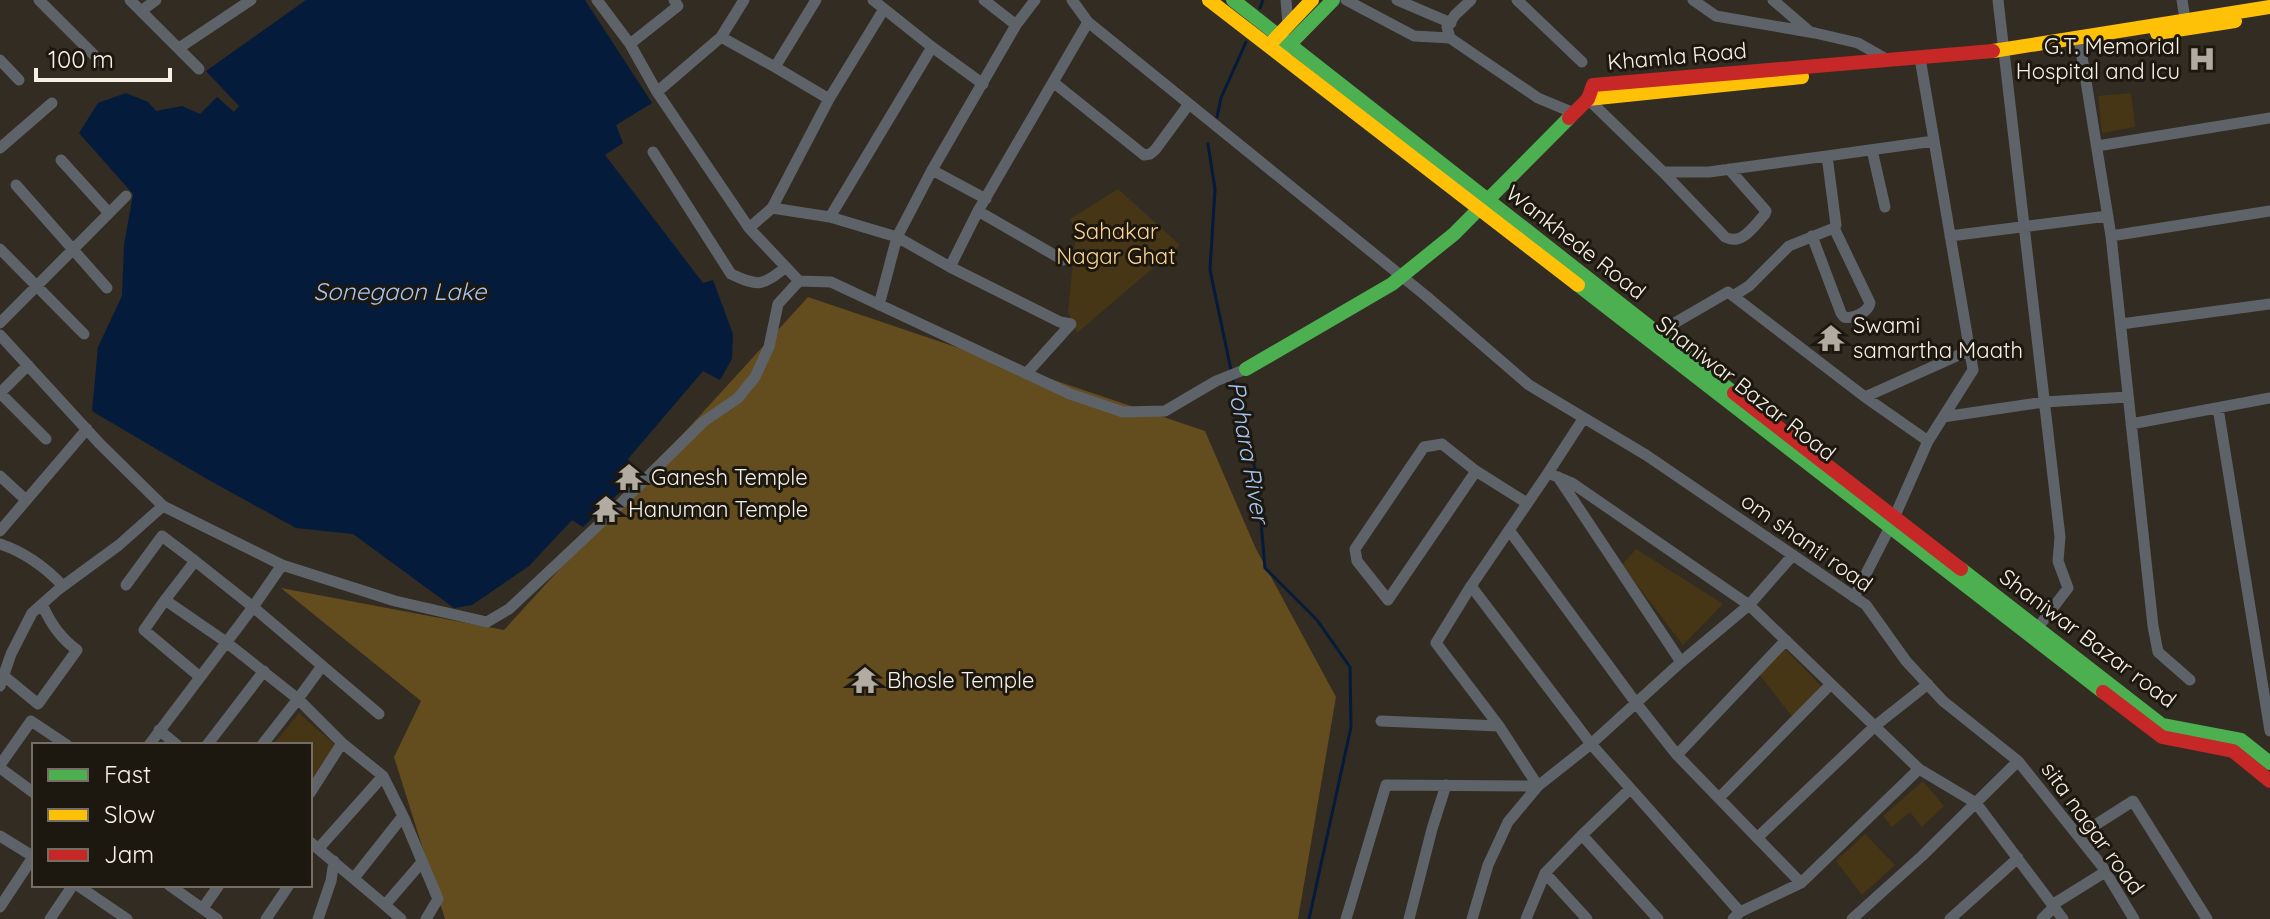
<svg xmlns="http://www.w3.org/2000/svg" width="2270" height="919" font-family="Quicksand,sans-serif">
<rect width="100%" height="100%" fill="#322c22"/>
<path fill="#473615" d="M2131,93l4,34 -33,6 -4,-37z
M1118,189l62,56 -103,88 -9,-21 8,-78 -6,-15z
M1636,549l87,55 -40,41 -61,-80z
M1784,648l41,42 -30,30 -37,-47z
M299,713l37,33 -26,38v-39h-37z
M1923,781l21,25 -22,21 -12,-15 -18,15 -9,-11z
M1865,834l30,31 -33,30 -26,-34z"/>
<path fill="#634c1e" d="M808,297l397,134 51,118 80,148 -38,222h-853l-51,-162 27,-56 -140,-113 223,42z"/>
<path fill="#041b3b" d="M306,0h279l67,103 -36,22 7,18 -18,12 98,128 10,-3 20,54 -1,25 -12,21 -17,-9 -75,88 9,17 -54,51 -11,-7 -43,46 -57,39 -18,3 -101,-74 -57,-6 -89,-49 -115,-68 6,-64 24,-51 2,-51 9,-51 -54,-61 19,-30 28,-10 22,9 8,9 26,-5 18,8 17,-17 17,15 5,-6 -33,-35z"/>
<g fill="none" stroke-linecap="round" stroke-linejoin="round">
<path stroke="#041b3b" stroke-width="3" d="M1260,8l3,-8
M1217,117l4,-19 25,-56
M1208,144l7,45 -5,81 21,100
M1232,377l25,100 8,91 52,52 33,47 1,60 -42,192"/>
<path stroke="#5d6369" stroke-width="11" d="M39,0l61,61
M130,0l69,69
M597,0l33,44 27,48 92,136
M873,0l59,47 51,37
M984,0l32,25
M1072,0l16,22 338,274 103,89 117,70 220,150 40,56 37,40 75,60 -96,95 -70,63
M1286,0l2,25
M1346,0l68,36 36,2
M1397,0l54,23
M1471,0l-16,15 -8,12 3,11 88,60 36,15
M1517,0l65,62
M1693,0l23,16 99,17 43,10 30,17
M1773,0l37,32
M1998,0l62,537 -2,24 10,27 -35,46
M2182,0l3,19
M141,11l15,-11
M721,37l54,30
M2079,38l32,198 42,390 5,26 32,28
M630,44l48,-38 -4,-6
M179,48l72,-48
M0,60l19,20
M1053,82l91,73 6,-1 5,-4 34,-46
M657,92l64,-55 23,-37
M829,99l55,-90
M1588,99l75,73h46l118,-16 9,69 -2,3 -45,18 -40,40 -16,10
M2097,146l173,-28
M0,148l52,-45
M1872,150l13,57
M653,152l78,122c28,13 31,12 55,-7
M1827,156l107,-15
M61,160l48,53
M932,170l54,29
M1663,172l62,65c17,9 29,-11 40,-23l1,-3 -37,-42
M16,185l91,103
M772,208l57,-109 -54,-32 41,-67
M978,211l85,49
M830,217l102,-170
M1812,236l29,77 3,4c10,2 24,-5 26,-14l-36,-75
M1950,236l158,-20
M2111,236l159,-25
M0,249l84,85
M950,267l28,-56 110,-189
M799,281l-50,-53 23,-20 58,9 67,20 -18,68
M0,323l126,-127
M2121,324l149,-20
M0,335l100,109 63,62 119,59
M1659,335l7,-7 62,-36 137,105 63,44
M1026,374l45,-50 -11,-2 -110,-55 -53,-30 35,-67 84,-145 19,-25
M0,393l46,46
M0,393l28,-28
M1865,397l105,-47
M2218,408l52,323
M1943,417l101,-15 84,-5
M1583,419l-35,54 24,10 177,122 44,-50
M2131,424l139,-26
M1476,471l-34,-27 -18,3 -69,102 2,12 31,39 88,-129 51,32
M0,476l26,24
M1509,530l127,173 45,-41 -123,-185
M0,531l87,-102
M0,544c24,8 46,24 63,42
M126,585l36,-49 33,25
M1471,586l120,158 149,168 -7,7
M1854,597l36,-70 38,-86 45,-71 -53,-312
M165,600l-21,30 56,47
M322,666l-24,33 -72,-57 -61,-42 30,-39 58,46 126,107
M4,676l34,28 39,-54c-17,-12 -27,-27 -35,-46
M0,686l11,-32 21,-41 27,-24 60,-44 44,-39
M1381,721l118,5 -63,-83 35,-57 77,-113
M159,730l18,15
M149,745l104,-138 29,-42 113,36 92,21 22,-13 99,-93 95,-94 35,-24 17,-21 14,-30 9,-43 21,-23 32,1 239,112 53,18 42,-1 51,-30 30,-12
M207,745l57,-74
M262,745l36,-46 44,44 41,33 20,40 35,83 -12,20
M1677,755l109,-115
M2018,761l84,105 32,53
M0,765l31,-44 36,24
M0,768l34,25
M1919,769l57,34 87,116
M1630,789l-48,46 76,84
M310,793l32,-50
M1719,798l112,-114
M0,836l34,21
M2078,836l55,-35 74,118
M1757,838l118,-112 53,-42
M310,842l75,63
M319,848l64,-72
M1545,873l42,46
M354,878l49,-62
M77,885l50,34
M169,885l48,34
M2052,905l53,-33
M0,907l33,-50
M203,908l16,-23
M1740,912l61,-29
M50,919l23,-34
M266,919l23,-34
M318,919l13,-38 3,-20
M401,919l-16,-14 37,-43
M1346,919l40,-134 152,1 -39,-60
M1409,919l23,-90 14,-44
M1472,919l16,-54 20,-43 30,-36 53,-42 45,-41 41,52 124,128 118,-114 -170,-164 -68,57
M1526,919l19,-46 37,-38
M1950,919l68,-61
M2042,919l12,-12"/>
<path stroke="#4caf50" stroke-width="14" d="M1233,0l501,393
M1283,51l50,-51
M1578,285l525,407
M1246,369l146,-85 62,-50 115,-116
M1961,569l201,156 79,15 29,23"/>
<path stroke="#ffc107" stroke-width="14" d="M1209,0l369,285
M2157,33l78,-12
M1274,40l38,-40
M1993,51l277,-44
M1588,99l214,-22"/>
<path stroke="#c62828" stroke-width="14" d="M1569,118l19,-19 5,-14 400,-34
M1734,393l227,176
M2103,692l59,45 71,14 37,30"/>
</g>
<defs>
<g id="hospital-bare" transform="scale(2.16)"><path d="M-5-5h3v3.5h4V-5h3V5h-3V1.5h-4V5h-3Z" fill="#b2aba1" stroke="#1c170f" stroke-width="2.5" paint-order="stroke"/></g>
<g id="temple-bare" transform="scale(2.16)"><path d="M0-6L5-2H3V0L6.5 2.5H4V6H1.5V3h-3V6H-4V2.5H-6.5L-3 0V-2H-5Z" fill="#b2aba1" stroke="#1c170f" stroke-width="2.5" paint-order="stroke"/></g>
</defs>
<g fill-rule="evenodd">
<use href="#hospital-bare" x="2202" y="59"/>
<use href="#temple-bare" x="1831" y="338"/>
<use href="#temple-bare" x="629" y="477"/>
<use href="#temple-bare" x="606" y="509"/>
<use href="#temple-bare" x="865" y="680"/>
</g>
<g text-anchor="middle" stroke-width="6" stroke-linejoin="round" paint-order="stroke">
<g font-size="22" fill="#f7f0e5" stroke="#1c170f" text-anchor="start">
<text x="2180" y="54" text-anchor="end">G.T. Memorial<tspan x="2180" dy="25">Hospital and Icu</tspan></text>
<text x="1853" y="333">Swami<tspan x="1853" dy="25">samartha Maath</tspan></text>
<text x="651" y="485">Ganesh Temple</text>
<text x="628" y="517">Hanuman Temple</text>
<text x="887" y="688">Bhosle Temple</text>
</g>
<g font-size="22" fill="#f7f0e5" stroke="#1c170f">
<text transform="translate(1677 56) rotate(-5)" y="8">Khamla Road</text>
<text transform="translate(1576 242) rotate(38)" y="8">Wankhede Road</text>
<text transform="translate(1746 388) rotate(38)" y="8">Shaniwar Bazar Road</text>
<text transform="translate(1807 542) rotate(35)" y="8">om shanti road</text>
<text transform="translate(2088 638) rotate(37)" y="8">Shaniwar Bazar road</text>
<text transform="translate(2093 828) rotate(54)" y="8">sita nagar road</text>
</g>
<g font-size="22" fill="#fed58e" stroke="#1c170f">
<text x="1116" y="239">Sahakar<tspan x="1116" dy="25">Nagar Ghat</tspan></text>
</g>
<g font-size="24" font-style="italic" fill="#a4c6f4" stroke="#1c170f">
<text x="400" y="300">Sonegaon Lake</text>
<text transform="translate(1248 452) rotate(80)" y="8">Pohara River</text>
</g>
</g>
<rect x="32" y="743" width="280" height="144" fill="#1c170f" stroke="#746e65" stroke-width="2"/>
<rect x="48" y="769" width="40" height="12" fill="#4caf50" stroke="#746e65" stroke-width="2"/>
<text x="104" y="783" font-size="24" fill="#f7f0e5">Fast</text>
<rect x="48" y="809" width="40" height="12" fill="#ffc107" stroke="#746e65" stroke-width="2"/>
<text x="104" y="823" font-size="24" fill="#f7f0e5">Slow</text>
<rect x="48" y="849" width="40" height="12" fill="#c62828" stroke="#746e65" stroke-width="2"/>
<text x="104" y="863" font-size="24" fill="#f7f0e5">Jam</text>
<path d="M36 68v12h134v-12" fill="none" stroke="#f7f0e5" stroke-width="4"/>
<text x="48" y="68" font-size="24" fill="#f7f0e5" stroke="#1c170f" stroke-width="6" paint-order="stroke">100 m</text>
</svg>
